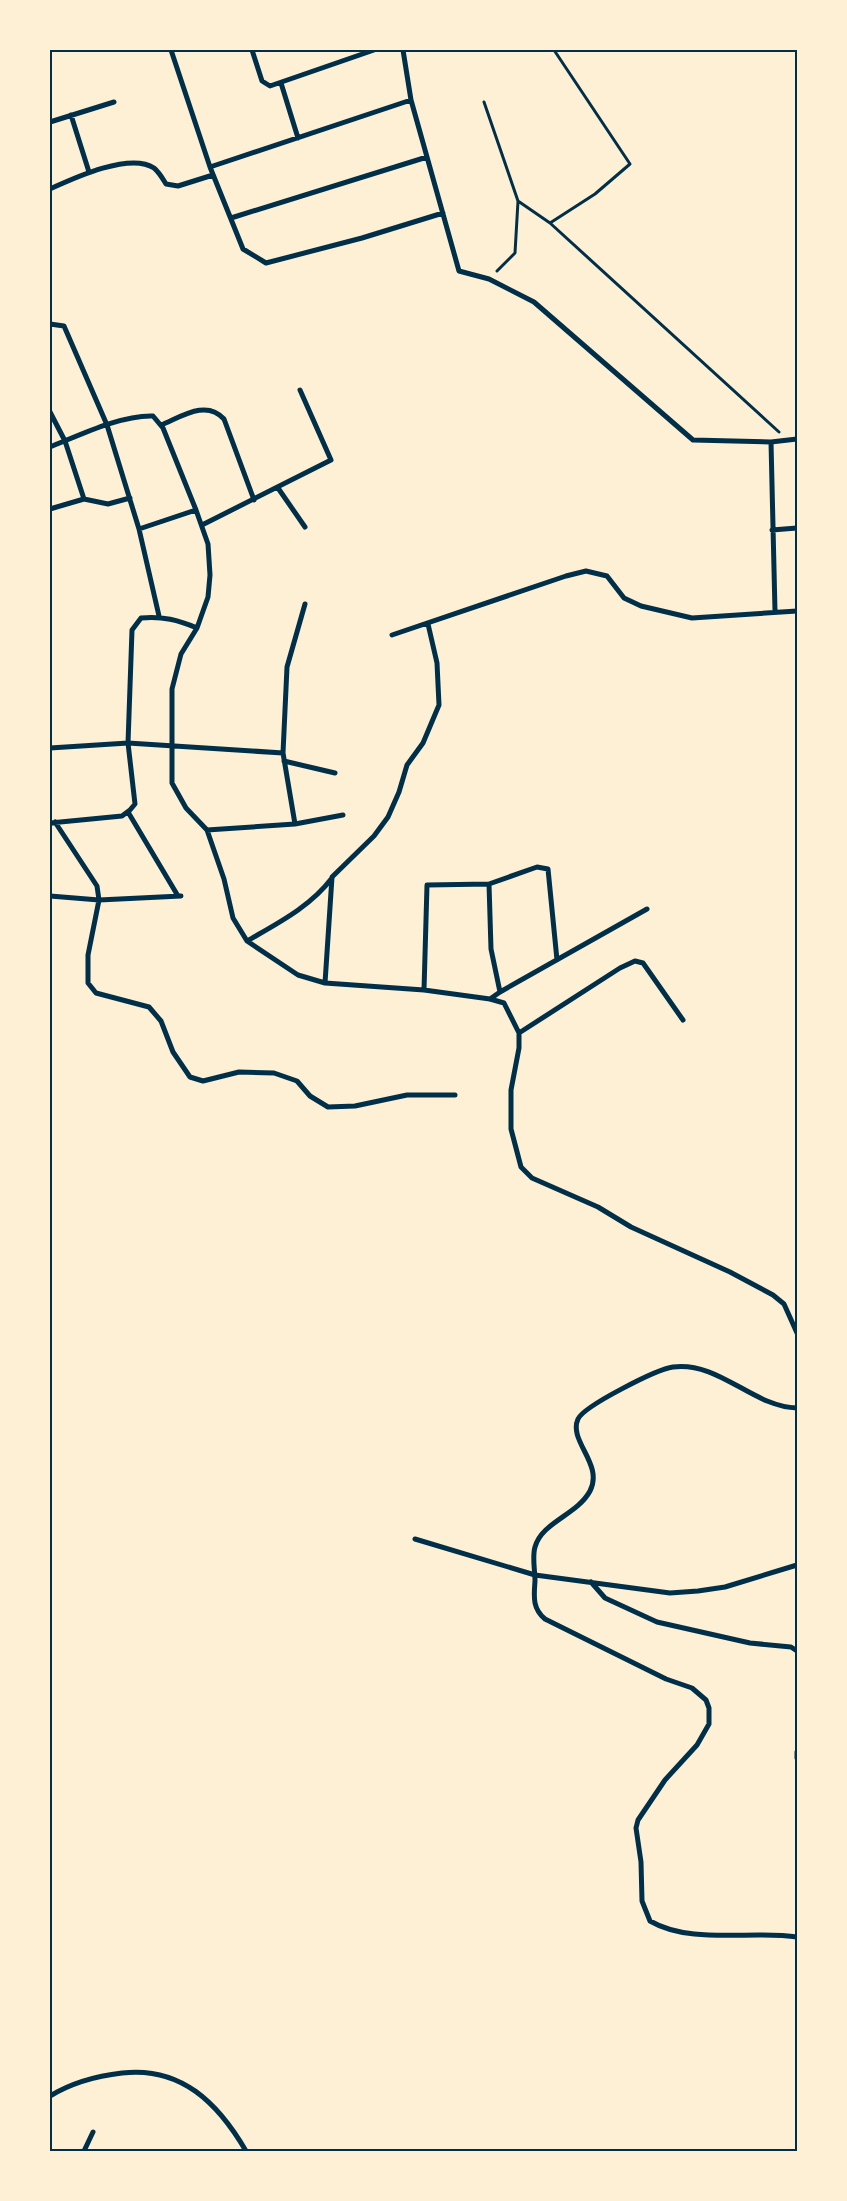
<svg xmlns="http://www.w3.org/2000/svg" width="847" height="2201" font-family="'Nunito Sans',sans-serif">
<rect width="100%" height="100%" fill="#fdf0d5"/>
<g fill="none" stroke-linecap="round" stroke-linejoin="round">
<path stroke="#003049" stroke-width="3" d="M484,102l34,99 -3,52 -18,18
M518,201l32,22 45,-29 35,-30 -76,-114
M550,223l229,209"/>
<path stroke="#003049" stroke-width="5" d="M171,50l39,117 33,82 23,14 96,-25 81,-25
M252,50l10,31 8,5 104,-36
M403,50l8,50 48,171 30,8 45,23 159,138 78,2 26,-3
M281,83l17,55
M71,115l18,57
M50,122l64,-20
M210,167l201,-67
M50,189c24,-11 80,-37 104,-21 5,4 9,11 12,16l12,2 35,-11
M231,218l196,-61
M50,324l14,2 43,99 32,104 20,87
M50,412l15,29 19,58
M161,425c20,-8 45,-26 63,-6l30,81
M771,442l4,169
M50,447c30,-12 71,-32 103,-31l10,12 33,82 12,34 2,31 -2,22 -11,31 -16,26 -9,35v94l14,25 21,22 17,49 9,39 14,23 51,34 27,8 99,7 66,9 14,4 15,30v15l-8,42v39l10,38 11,11 66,29 33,20 99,45 43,23 11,9 13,29
M278,488l27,39
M50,509l34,-10 24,5 22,-6
M202,525l129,-65 -31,-70
M139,529l57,-19
M772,530l25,-2
M392,635l174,-59 20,-5 21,5 17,22 17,8 51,12 105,-7
M50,748l78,-5 155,10
M284,761l51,12
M128,812l50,84
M55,822l42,64 2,14 -11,55v28l8,10 53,14 12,14 12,31 17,25 13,4 36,-9 35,1 23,8 13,15 18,11 27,-1 52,-11h48
M50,823l72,-7 8,-6 5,-6 -7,-61 4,-113 9,-12c22,-2 37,2 56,10
M295,824l48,-9
M207,830l88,-6 -12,-71 4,-86 18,-63
M50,896l49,4 82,-4
M247,941c31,-18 63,-34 85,-63
M325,983l7,-106 42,-41 14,-19 11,-25 8,-27 16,-22 16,-38 -2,-42 -9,-39
M424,990l3,-105 62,-1
M500,992l-9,-43 -2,-65 48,-17 11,2 9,91
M490,999l10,-7 147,-83
M519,1033l101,-65 15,-7 8,2 40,57
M797,1408c-44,-1 -78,-47 -124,-41 -16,2 -89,39 -95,52 -10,22 26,45 12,72 -13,24 -48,31 -55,56 -3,10 0,23 0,34 -1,15 -3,27 10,38l121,60 26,9 14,12 3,8v16l-12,21 -32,35 -27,40 -2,8 5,34 1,39 8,20c41,24 102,9 147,16
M415,1539l120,36 135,18 28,-2 27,-4 72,-22
M591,1582l14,16 52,24 93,21 41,4 6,4
M797,1752v6
M50,2096c23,-14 46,-20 72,-23 59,-7 96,30 124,78
M84,2151l9,-19"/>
</g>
<rect width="847" height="2201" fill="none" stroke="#fdf0d5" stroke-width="102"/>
<rect x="51" y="51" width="745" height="2099" fill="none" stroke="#003049" stroke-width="2"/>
</svg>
